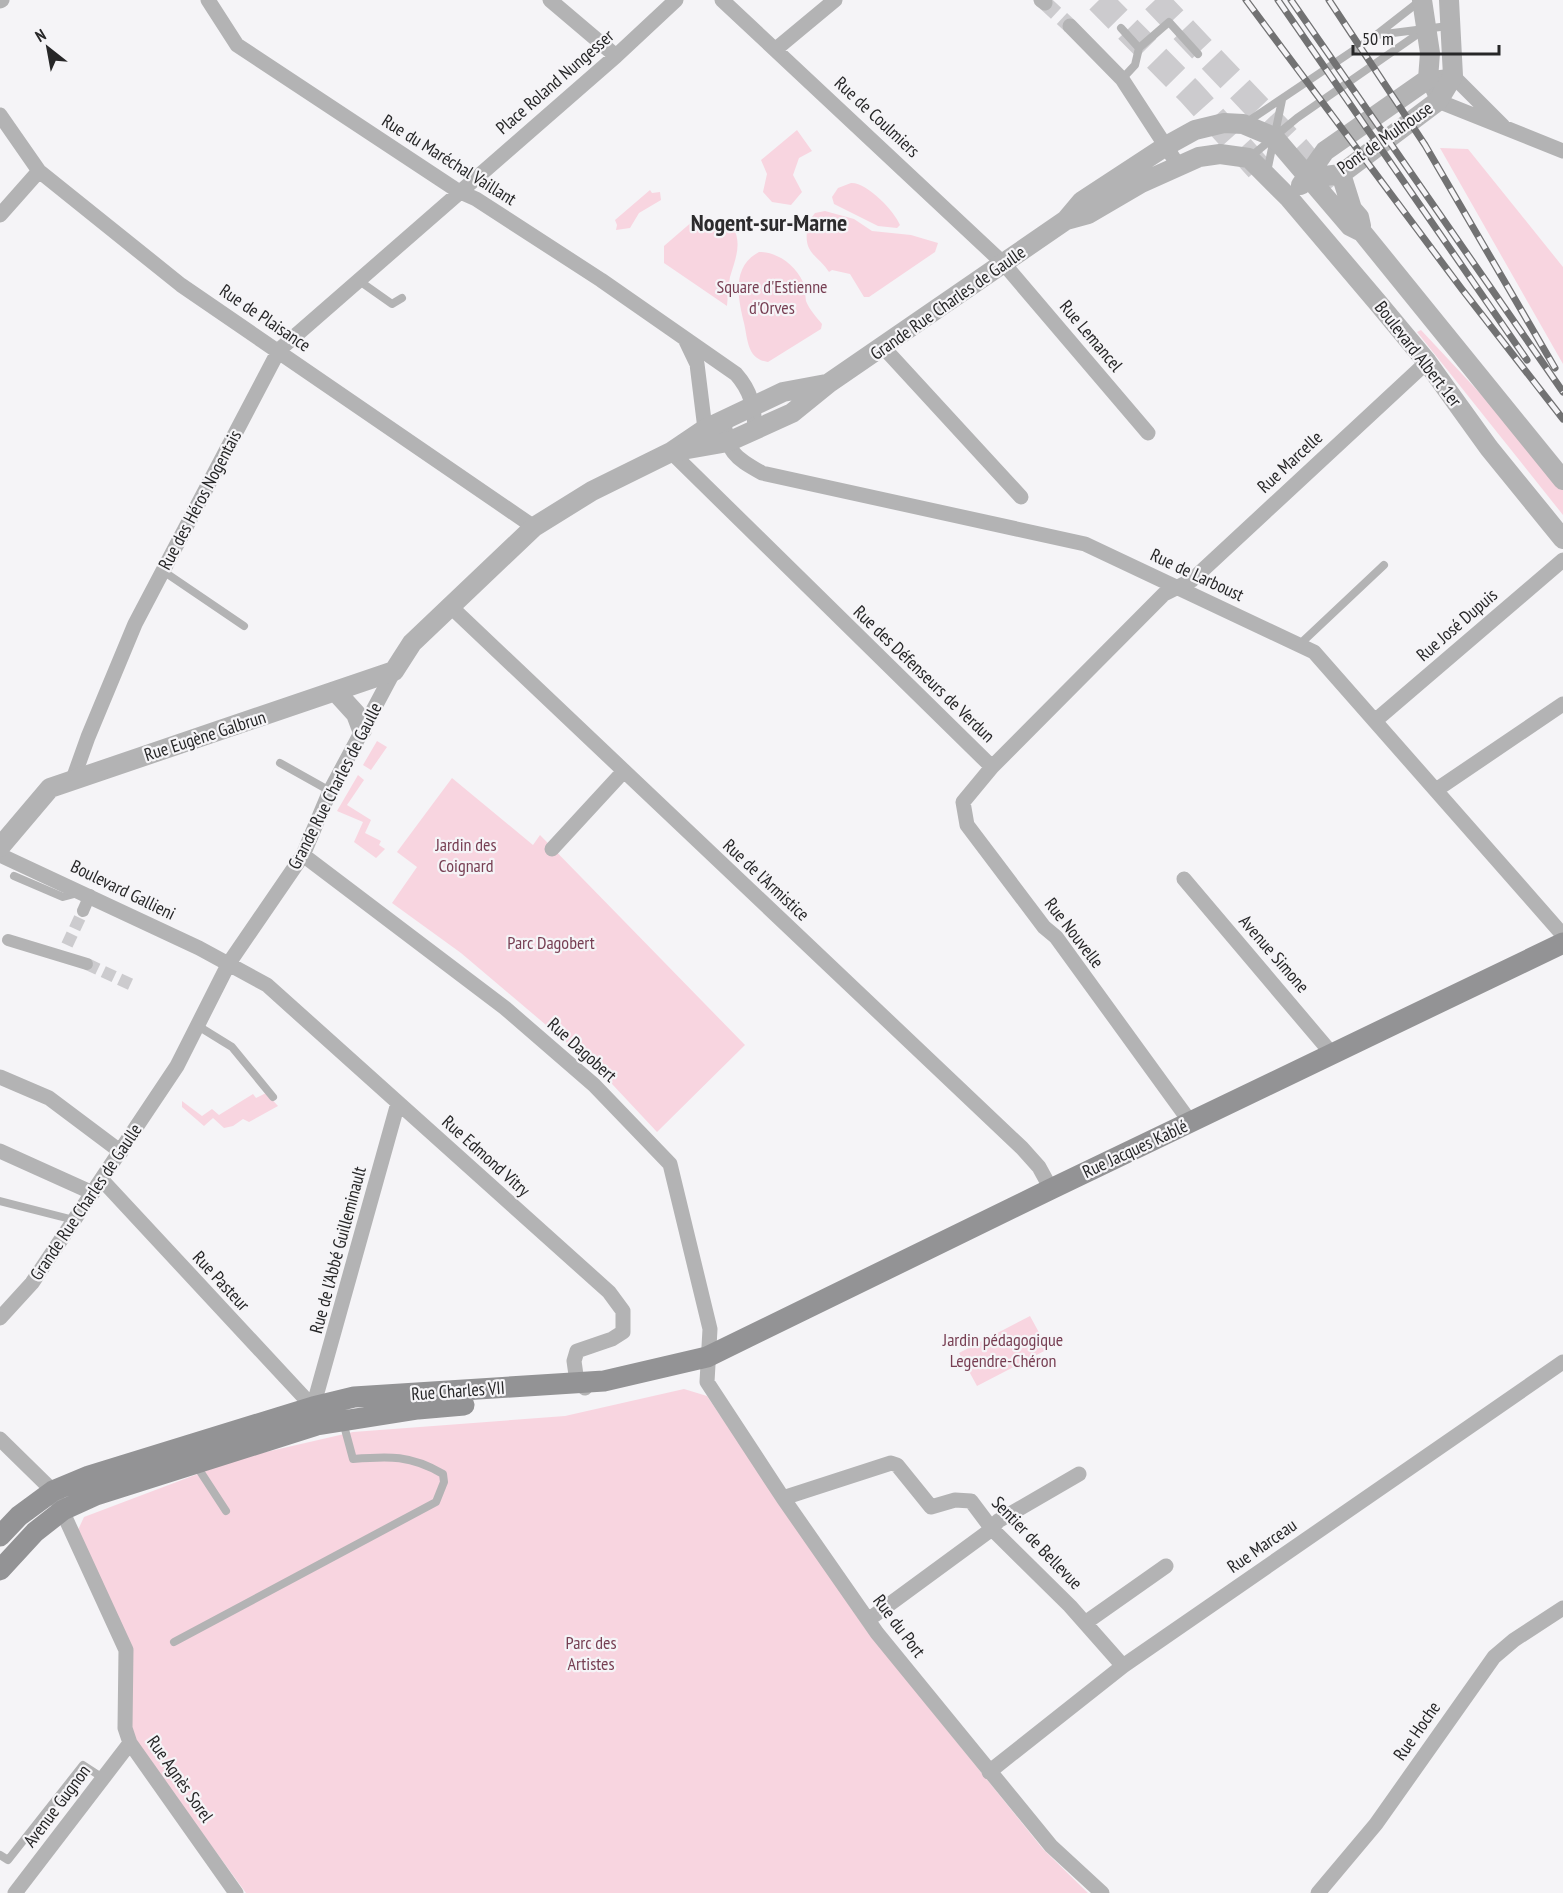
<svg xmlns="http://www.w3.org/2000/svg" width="1563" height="1893" font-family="'PT Sans Narrow',sans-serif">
<rect width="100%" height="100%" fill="#f5f4f7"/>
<path fill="#f8d5e0" d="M797,130l15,21 -13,7 -6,17 9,17 -11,13 -19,-3 -9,-10 4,-18 -6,-14z
M1440,148l28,1 95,118v97z
M851,183c16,-1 44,29 49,42l-3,3 -19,-2 -44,-22 -2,-7 6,-9z
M650,190l2,3 8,-1 1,8 -22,13 -9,15 -14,2 1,-5 -2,-5z
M825,211l29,8 18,12 39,4 27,8 -3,9 -66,45h-5l-14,-23 -18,-4 -3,2c-10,-16 -25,-18 -22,-41 1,-7 3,-12 8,-18z
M701,214l10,7h18c15,19 7,36 1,56 -2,9 -2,19 -3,29l-63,-43v-17z
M759,252c19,0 36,13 44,30 3,7 2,13 3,19 3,8 11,17 16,23l-1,5 -53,33c-21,-3 -20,-22 -24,-39 -6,-25 -13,-56 15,-71z
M1421,330l97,104 45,55v26l-146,-183z
M377,741l10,6 -16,23 -8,-5z
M358,775l6,5 -17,25 24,15 -6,13 16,8 -2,4 6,4 -9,9 -22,-16 9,-20 -26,-11z
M452,778l81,67 7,-10 205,210 -88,87 -59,-63 -137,-116 -69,-50 25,-36 -20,-15z
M266,1093l12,13 -29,16 -6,-3 -10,7 -9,2 -11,-10 -9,8 -22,-19v-6l20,15 10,-7 7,6 34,-21 3,4z
M1030,1316l18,33 -71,37 -18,-33z
M684,1389l23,7 157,231 179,222 45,44h-842l-114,-156 -1,-89 -54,-116 7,-15 156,-59 113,-26 212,-16z"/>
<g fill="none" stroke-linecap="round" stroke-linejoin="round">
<path stroke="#cccbce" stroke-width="12" stroke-dasharray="12 6" stroke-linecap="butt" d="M67,945l16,-34
M87,964l45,21"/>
<path stroke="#cccbce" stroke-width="15" stroke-dasharray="15 8" stroke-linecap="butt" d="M1045,3l25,23"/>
<path stroke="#cccbce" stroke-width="27" stroke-dasharray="27 14" stroke-linecap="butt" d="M1099,0l91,92 73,81
M1155,0l143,150 32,39"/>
<path stroke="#b3b3b4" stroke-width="8" d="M1121,28l18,20
M1377,35l71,-9
M1122,79l13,-14 4,-17 30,-26 29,32
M1247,122l128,-86 46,-36
M1249,158l48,-40 128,-89
M1267,172l15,-72
M358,280l34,24 10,-6
M163,571l81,55
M1299,645l85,-80
M280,763l50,28
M14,876l49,21 15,-4
M198,1026l34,21 41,50
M0,1201l74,19
M196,1465l30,46
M174,1642l262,-140 8,-20 -1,-8c-32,-19 -54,-18 -90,-15l-10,-37
M0,1855l8,5 75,-95 20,13"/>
<path stroke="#b3b3b4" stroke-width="12" d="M83,911l7,-16
M8,940l79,24"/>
<path stroke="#b3b3b4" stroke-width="15" d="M208,0l29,45 221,146 18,8 125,81 135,94c15,17 18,32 19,55
M550,0l66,56
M722,0l282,264 144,169
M1041,0l4,3
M0,1l2,-1
M1070,26l52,53 56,86
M776,49l59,-49
M0,115l39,56 142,114 353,242
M1503,126l-50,-50 -25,3 10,22 125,50
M0,215l39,-44
M686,341l11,23 9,73
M883,347l138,150
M723,420c7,34 9,36 39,53l323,71 229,108 249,283
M671,452l321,315 172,-173 28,-14 235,-218
M449,605l573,543 17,19 12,22
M1376,720l187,-160
M992,767l-29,35 4,23 77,102 12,10 135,186
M73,779l15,-42 47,-113 144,-274 337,-294 60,-56
M1436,790l127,-86
M552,849l71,-77
M0,855l199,93 68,37 342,307 14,19v21l-11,7 -35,12 -3,10 3,21 8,6
M303,855l202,153 89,77 76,79 40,165 -3,53 76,116 94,135 174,213 51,47
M1184,879l149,176
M0,1077l49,21 72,54
M0,1151l93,42
M102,1180l211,227 2,8
M0,1318l32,-35 145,-217 52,-103 74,-108 27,-64 64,-120
M313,1407l85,-304
M0,1439l53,52 73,159 -1,78 5,15 106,150
M783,1498l108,-35 6,2 34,42 24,-7 16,1 21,28 78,77 53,60
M868,1620l124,-91 6,-8 81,-47
M1085,1623l81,-57
M989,1772l134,-106 440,-304
M15,1893l115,-150
M1318,1893l58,-69 118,-167 20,-17 49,-32"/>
<path stroke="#b3b3b4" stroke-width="20" d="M1341,174l11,35 7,8 2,9
M1309,178l32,-4 97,-73 15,-25 -4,-76
M1301,185l24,-34 103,-72 2,-26 -8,-53
M1066,220l22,-6 53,-31 58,-26 21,-3 29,4 40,40 89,105 49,59 62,86 74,91
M671,452l57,-10 64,-29 37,-30 237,-163 16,-19 84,-55 29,-16 29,-7 19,1 31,13 76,89 12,6 201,248
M336,692l20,22 6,16
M0,847l50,-59 344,-117 18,-28 122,-116 58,-36 79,-39 34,-23 78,-37 43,-8"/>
<path stroke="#939395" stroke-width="21" d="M0,1536l19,-20 34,-25 36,-15 224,-69 41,-10 250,-16 103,-24 344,-168 512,-246
M0,1570l35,-38 28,-22 33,-15 221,-70 101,-16 46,-4"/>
<g stroke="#727273" stroke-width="7">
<path id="rail" d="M1246,0l215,288 102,131
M1278,0l249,360
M1291,0l272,392
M1329,0l96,145 130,223"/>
</g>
<use href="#rail" stroke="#f5f4f7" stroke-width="4.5" stroke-dasharray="14" stroke-linecap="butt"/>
</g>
<g text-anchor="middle" stroke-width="4.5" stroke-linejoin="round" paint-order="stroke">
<g font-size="18" fill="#272728" stroke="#f5f4f7">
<text transform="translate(555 82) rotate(-41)" y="6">Place Roland Nungesser</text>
<text transform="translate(877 117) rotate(43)" y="6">Rue de Coulmiers</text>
<text transform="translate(1385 138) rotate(-35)" y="6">Pont de Mulhouse</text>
<text transform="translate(449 160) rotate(32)" y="6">Rue du Maréchal Vaillant</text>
<text transform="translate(948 303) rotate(-35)" y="6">Grande Rue Charles de Gaulle</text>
<text transform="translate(265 318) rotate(34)" y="6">Rue de Plaisance</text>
<text transform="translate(1091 336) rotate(50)" y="6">Rue Lemancel</text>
<text transform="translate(1418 354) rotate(52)" y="6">Boulevard Albert 1er</text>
<text transform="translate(1290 462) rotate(-43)" y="6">Rue Marcelle</text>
<text transform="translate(200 500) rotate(-62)" y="6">Rue des Héros Nogentais</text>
<text transform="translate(1197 575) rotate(25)" y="6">Rue de Larboust</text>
<text transform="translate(1457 625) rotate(-41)" y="6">Rue José Dupuis</text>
<text transform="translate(924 674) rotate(44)" y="6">Rue des Défenseurs de Verdun</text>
<text transform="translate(205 736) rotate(-18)" y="6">Rue Eugène Galbrun</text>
<text transform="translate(335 786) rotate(-63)" y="6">Grande Rue Charles de Gaulle</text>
<text transform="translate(766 880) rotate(43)" y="6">Rue de l'Armistice</text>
<text transform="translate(123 890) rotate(26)" y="6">Boulevard Gallieni</text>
<text transform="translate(1074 933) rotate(52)" y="6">Rue Nouvelle</text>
<text transform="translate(1274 954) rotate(49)" y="6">Avenue Simone</text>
<text transform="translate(582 1050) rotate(42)" y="6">Rue Dagobert</text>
<text transform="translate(1135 1149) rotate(-25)" y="6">Rue Jacques Kablé</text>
<text transform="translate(486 1156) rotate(42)" y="6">Rue Edmond Vitry</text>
<text transform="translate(86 1202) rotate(-56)" y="6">Grande Rue Charles de Gaulle</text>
<text transform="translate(338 1250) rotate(-75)" y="6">Rue de l'Abbé Guilleminault</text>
<text transform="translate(221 1281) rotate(47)" y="6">Rue Pasteur</text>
<text transform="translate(458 1391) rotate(-4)" y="6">Rue Charles VII</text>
<text transform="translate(1037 1543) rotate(46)" y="6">Sentier de Bellevue</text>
<text transform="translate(1262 1546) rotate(-35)" y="6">Rue Marceau</text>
<text transform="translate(899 1626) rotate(53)" y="6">Rue du Port</text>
<text transform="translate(1417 1731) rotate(-55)" y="6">Rue Hoche</text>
<text transform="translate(180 1779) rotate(55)" y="6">Rue Agnès Sorel</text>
<text transform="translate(57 1806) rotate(-53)" y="6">Avenue Gugnon</text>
</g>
<g font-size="18" fill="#773f53" stroke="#f5f4f7">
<text x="772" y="293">Square d'Estienne<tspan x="772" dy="21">d'Orves</tspan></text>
<text x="466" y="851">Jardin des<tspan x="466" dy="21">Coignard</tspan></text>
<text x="551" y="949">Parc Dagobert</text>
<text x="1003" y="1346">Jardin pédagogique<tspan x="1003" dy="21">Legendre-Chéron</tspan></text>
<text x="591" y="1649">Parc des<tspan x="591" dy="21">Artistes</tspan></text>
</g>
<g font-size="24" font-weight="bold" fill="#2c2b2d" stroke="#f5f4f7">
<text x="769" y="231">Nogent-sur-Marne</text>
</g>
</g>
<g transform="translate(48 48) rotate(329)" stroke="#f5f4f7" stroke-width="4.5" paint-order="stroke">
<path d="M0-4.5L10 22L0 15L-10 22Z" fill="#272728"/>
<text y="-9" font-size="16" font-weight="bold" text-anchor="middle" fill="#272728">N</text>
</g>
<path d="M1353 45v9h146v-9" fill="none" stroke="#272728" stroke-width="3"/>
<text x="1362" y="45" font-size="18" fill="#272728" stroke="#f5f4f7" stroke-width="4.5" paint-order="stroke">50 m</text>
</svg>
